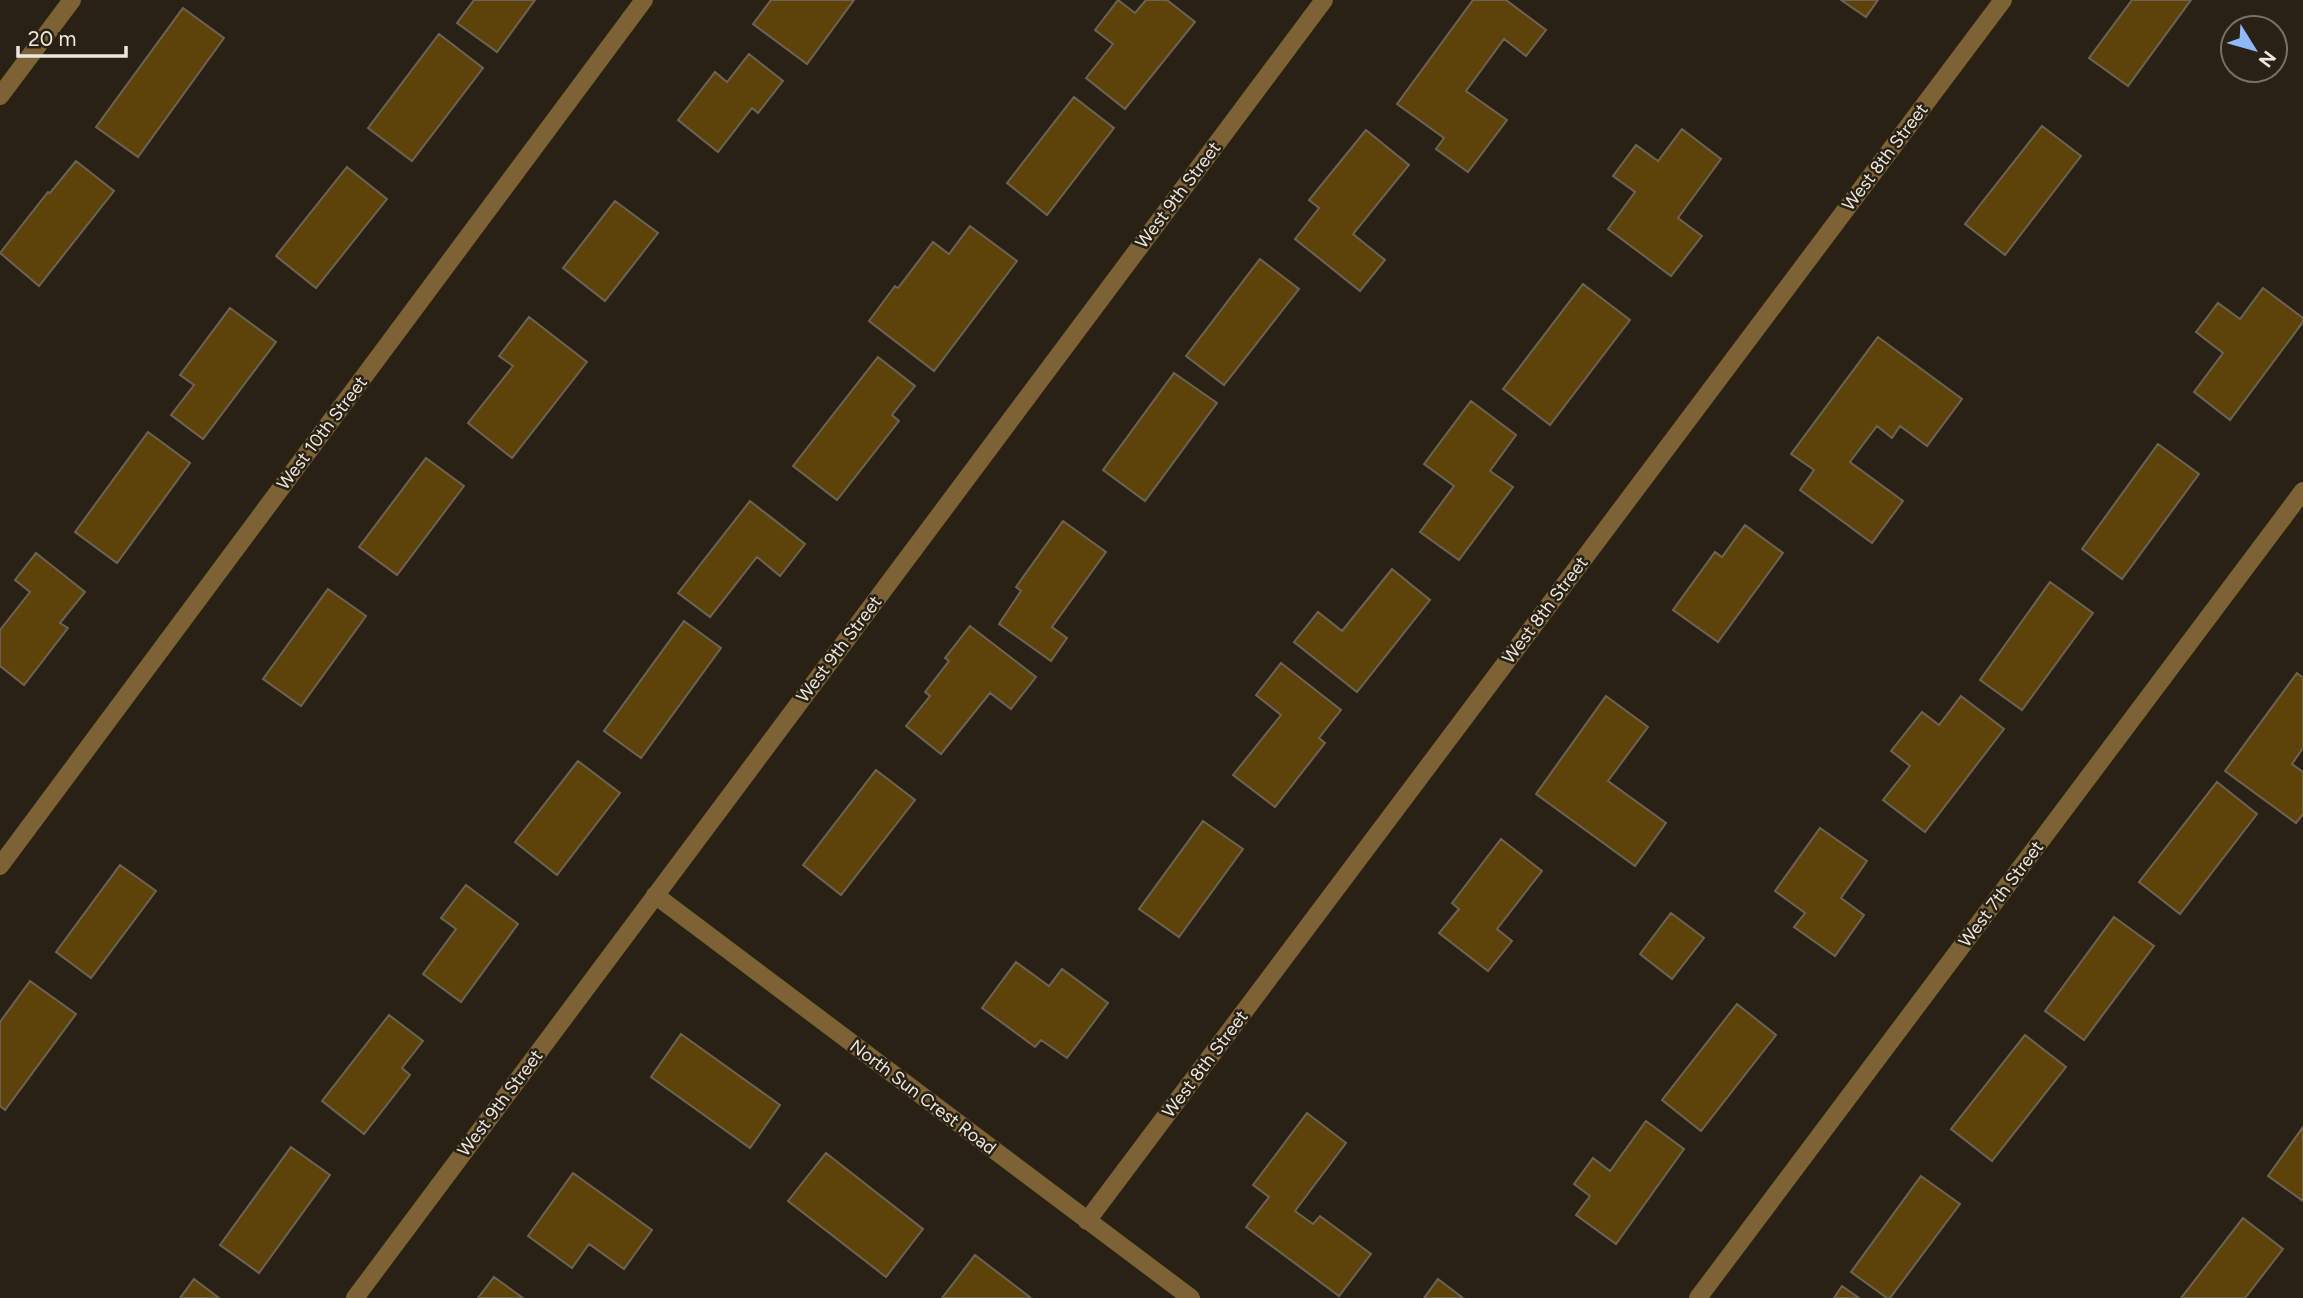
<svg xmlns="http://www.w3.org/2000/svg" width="2303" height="1298" font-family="Figtree,sans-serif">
<rect width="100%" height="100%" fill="#282114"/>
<path fill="#5d430a" stroke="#6c6355" stroke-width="2" d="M474,0h61l-38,52 -40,-29z
M771,0h83l-47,64 -54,-40z
M1118,0l17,13 11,-13h21l28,22 -70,87 -39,-31 27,-34 -18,-14z
M1473,0h33l40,30 -20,26 -22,-17 -38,52 41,29 -39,52 -32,-23 8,-11 -47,-34z
M1841,0h37l-12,17z
M2132,0h59l-63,86 -39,-28z
M183,8l41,30 -86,119 -42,-30z
M439,34l44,34 -71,93 -44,-33z
M749,54l34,27 -25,32 -6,-5 -34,44 -40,-32 37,-48 12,10z
M1074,97l40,31 -67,87 -40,-32z
M2042,126l39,30 -76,99 -40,-31z
M1682,129l39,30 -43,59 24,18 -31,40 -63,-47 27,-37 -22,-16 23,-31 22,16z
M1366,130l43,35 -56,69 32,26 -25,31 -65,-52 24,-31 -10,-8z
M76,161l38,30 -75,95 -39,-33 48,-61 2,1z
M347,167l40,32 -71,89 -40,-32z
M615,201l43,32 -53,68 -42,-33z
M970,226l47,35 -83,110 -65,-50 26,-35 3,2 35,-46 16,12z
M1260,259l39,30 -75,96 -38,-29z
M1583,284l47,36 -80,105 -47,-36z
M2263,288l40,30v4l-73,98 -36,-28 29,-39 -27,-21 22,-29 22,16z
M230,308l46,34 -73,97 -32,-24 23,-30 -14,-10z
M529,317l58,45 -75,96 -44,-35 45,-57 -14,-10z
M1878,337l84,62 -35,47 -27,-20 -8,12 -15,-12 -27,36 53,39 -31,42 -72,-53 14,-20 -23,-16z
M878,357l37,29 -23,29 7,6 -62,79 -44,-34z
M1174,373l43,30 -72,98 -42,-31z
M1471,401l45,34 -26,36 23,16 -54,73 -39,-28 34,-46 -30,-22z
M148,432l42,31 -73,100 -42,-31z
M2158,444l41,30 -77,105 -40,-30z
M426,458l38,28 -67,89 -38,-28z
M750,501l55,43 -25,32 -23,-19 -47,60 -32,-24z
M1063,521l43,31 -54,75 15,11 -16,23 -52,-37 22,-33 -5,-4z
M1745,525l38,28 -65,89 -45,-32 42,-58 7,5z
M36,553l49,39 -25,31 8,5 -44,57 -24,-19v-36l30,-38 -15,-12z
M1392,569l38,31 -73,92 -63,-50 24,-30 24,19z
M2050,582l43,31 -71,97 -42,-30z
M328,589l38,27 -65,90 -38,-27z
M684,621l37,27 -80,110 -37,-27z
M970,626l66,51 -25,32 -21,-16 -49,61 -35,-28 24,-30 -5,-4 24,-31 -4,-3z
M1281,663l60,47 -22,28 6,5 -50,64 -42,-32 48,-60 -25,-20z
M2297,673l6,5v70l-11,16 11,8v42l-7,9 -71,-52z
M1606,696l42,31 -40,54 58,42 -31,43 -99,-72z
M1961,696l43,33 -79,103 -42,-32 27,-34 -19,-15 31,-39 17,13z
M578,761l42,32 -63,82 -42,-33z
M876,770l39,30 -74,95 -38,-30z
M2217,782l40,32 -77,100 -41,-32z
M1203,821l40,28 -64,88 -40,-28z
M1820,828l47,33 -26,37 23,17 -29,41 -41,-29 11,-14 -30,-22z
M1501,839l41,32 -45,58 15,12 -24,30 -49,-38 20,-24 -7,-6z
M120,865l36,26 -65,87 -35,-26z
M466,885l52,39 -57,78 -38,-28 33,-45 -15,-11z
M1671,913l33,25 -32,41 -32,-25z
M2114,917l40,29 -70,94 -39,-29z
M1016,962l33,24 13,-17 46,34 -41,55 -26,-18 -6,7 -53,-39z
M30,981l46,33 -71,96 -5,-4v-84z
M1737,1004l39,31 -75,96 -39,-31z
M389,1015l34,26 -21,27 8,7 -46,59 -42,-33z
M681,1034l99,71 -30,43 -99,-71z
M2025,1035l41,32 -74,94 -41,-32z
M1307,1113l39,30 -51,68 18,13 7,-8 51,38 -32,42 -93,-69 23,-30 -16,-12z
M1646,1121l38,28 -68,95 -40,-29 14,-19 -16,-12 19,-26 17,13z
M2303,1127v74l-35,-25z
M291,1147l39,28 -71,98 -39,-28z
M826,1153l97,76 -37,48 -98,-76z
M573,1173l79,57 -28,39 -35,-25 -17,24 -44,-32z
M1921,1176l39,28 -70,94h-3l-36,-26z
M2243,1218l40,31 -38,49h-64z
M975,1255l56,43h-89z
M494,1277l29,21h-45z
M194,1279l25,19h-39z
M1438,1279l25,19h-39z
M1842,1286l17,12h-25z"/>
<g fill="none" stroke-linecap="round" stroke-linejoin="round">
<path stroke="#7c6235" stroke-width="18" d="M0,96l72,-96
M0,866l644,-866
M655,895l536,403
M1087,1221l916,-1221
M355,1298l969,-1298
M1698,1298l605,-807"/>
</g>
<g text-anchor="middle" stroke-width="5" stroke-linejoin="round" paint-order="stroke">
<g font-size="18" fill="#ede8df" stroke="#282114">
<text transform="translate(1885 157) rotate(-53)" y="6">West 8th Street</text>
<text transform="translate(1178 195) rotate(-53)" y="6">West 9th Street</text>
<text transform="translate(322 433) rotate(-53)" y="6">West 10th Street</text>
<text transform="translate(1545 610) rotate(-53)" y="6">West 8th Street</text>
<text transform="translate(839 649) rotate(-53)" y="6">West 9th Street</text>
<text transform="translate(2001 894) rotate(-53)" y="6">West 7th Street</text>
<text transform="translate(1205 1064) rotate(-53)" y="6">West 8th Street</text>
<text transform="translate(923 1097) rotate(37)" y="6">North Sun Crest Road</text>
<text transform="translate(500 1103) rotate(-53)" y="6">West 9th Street</text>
</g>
</g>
<g transform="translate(2254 49) rotate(127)"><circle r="33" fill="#282114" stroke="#777165" stroke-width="2"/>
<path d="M0-5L12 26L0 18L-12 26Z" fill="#90b8fd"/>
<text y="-10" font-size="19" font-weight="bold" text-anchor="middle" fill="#ede8df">N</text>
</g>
<path d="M18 46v10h108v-10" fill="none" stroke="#ede8df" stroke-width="3.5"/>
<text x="28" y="46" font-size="21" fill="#ede8df" stroke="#282114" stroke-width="5" paint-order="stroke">20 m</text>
</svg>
